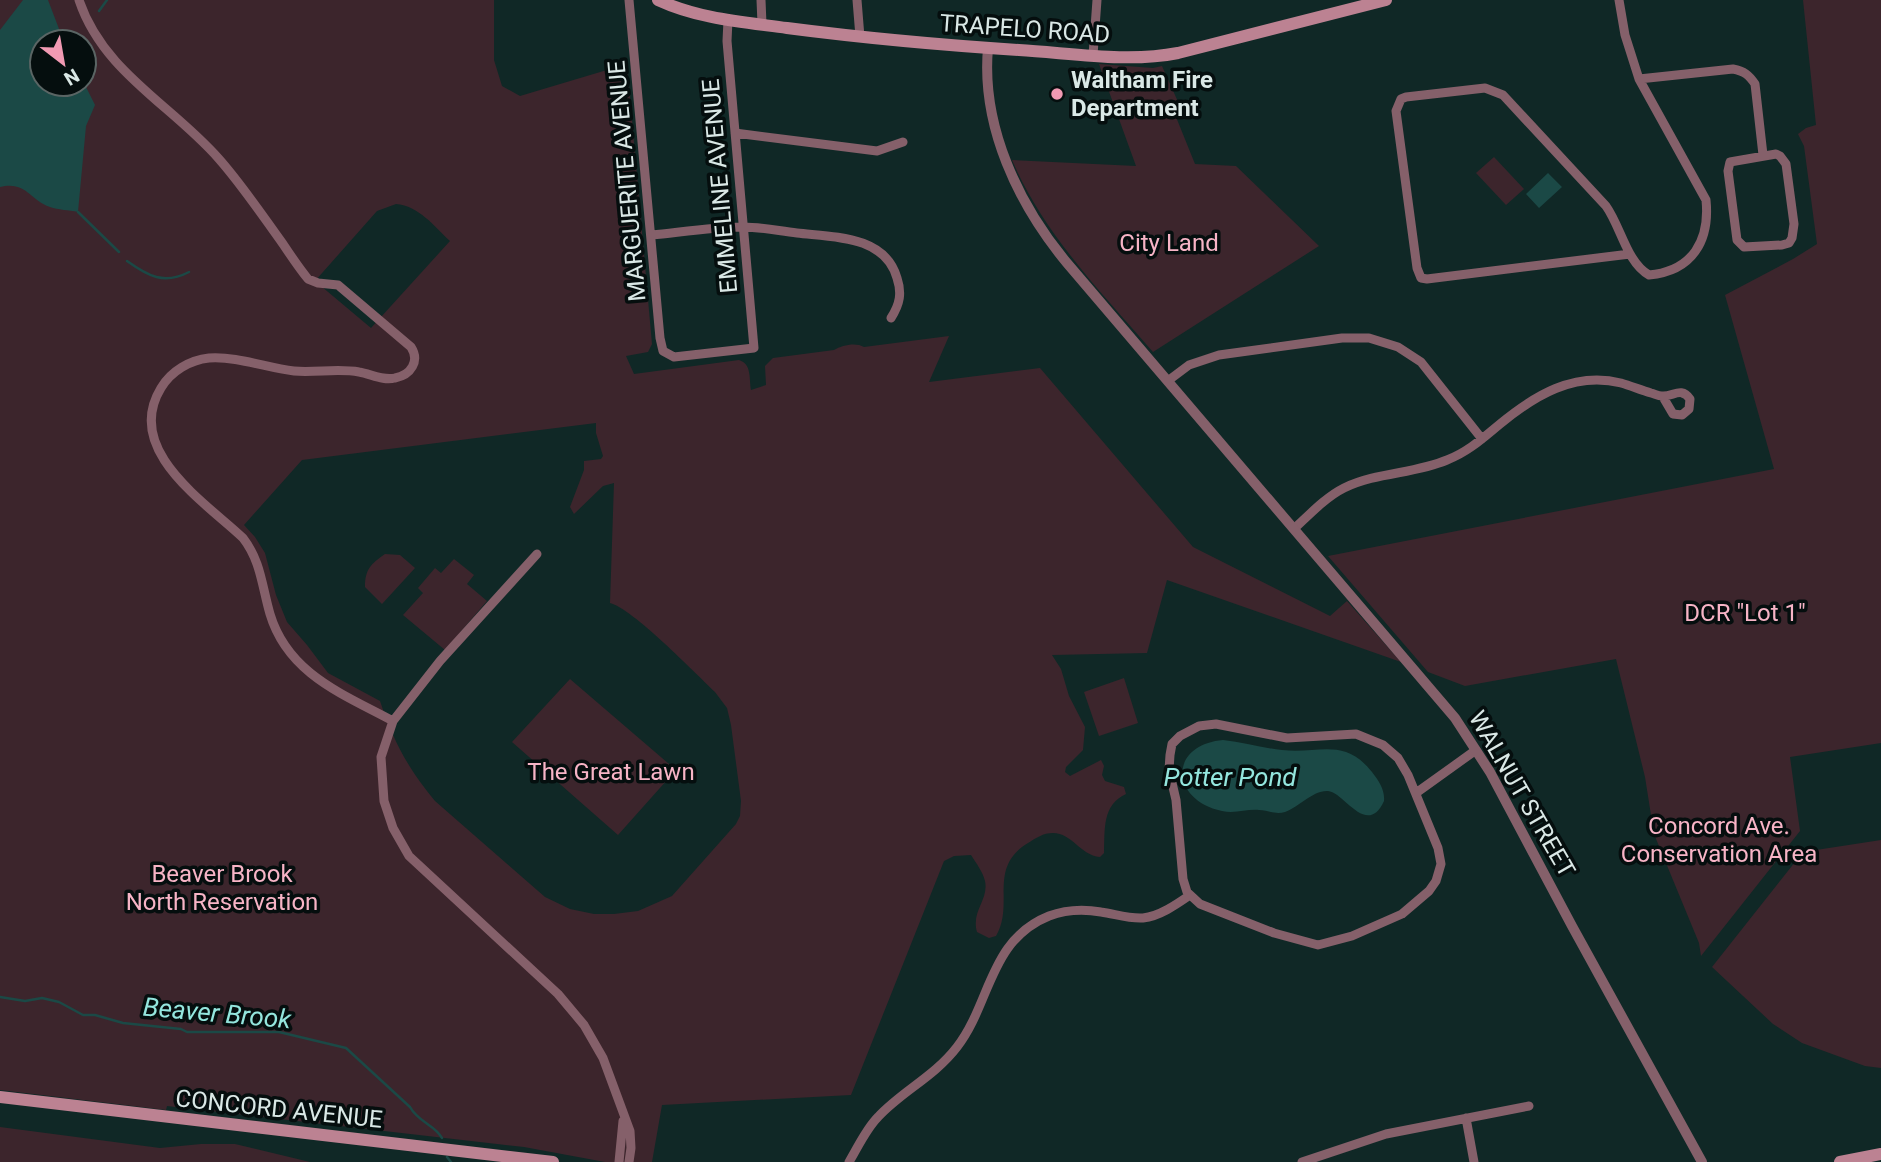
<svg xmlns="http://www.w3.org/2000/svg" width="1881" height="1162" font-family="Roboto,sans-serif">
<rect width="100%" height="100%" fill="#102826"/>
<path fill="#3c252c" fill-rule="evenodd" d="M0,0h494v60l8,26 18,10 107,-32 25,280 -4,8 -22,4 8,18 105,-14c13,4 10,19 12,30l15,-5 -1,-19 8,-8 61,-8c8,-5 22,-8 30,-3l85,-11 -20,46 111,-14 153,179 137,69 17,-15 54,61 -234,-82 -20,73 -95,2 9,14 8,27 16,31 -2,23 -17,17 -1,5 5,4 31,-16 3,6 -2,9 3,6 19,6 2,7c-24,11 -21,35 -22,59l-4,4c-20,-2 -28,-24 -47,-24 -10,0 -17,5 -25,10 -41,25 -13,61 -32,93l-7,2 -12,-6c-6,-21 12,-32 8,-51 -2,-9 -9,-18 -14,-26l-17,1 -10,5 -93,234 -189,10 -10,57h-47l-81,-15 -357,-41 -1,4 -166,-20zM42,42h42v42h-42zM396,204c23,2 38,22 54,37l-79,87 -56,-47 62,-70zM596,423v10l7,23 -2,3 -17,2v9l-14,37 4,7 29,-28 11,-3 -4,120c23,6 84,69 105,89l12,16 4,17 10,76 -1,15 -4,8 -64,72 -34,15 -24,3h-20l-24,-5 -25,-12 -110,-96c-28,-34 -41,-59 -55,-100l-52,-28 -21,-28 -20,-23 -11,-27 -11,-42 -10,-16 -11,-12 58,-65z
M1803,0h78v743l-91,14 10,74 -99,125 -2,-13 -45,-109 -9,-57 -29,-118 -151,27 -37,-14 -100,-116 446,-87 -49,-174 68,-36 24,-15 -13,-98 -6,-12 8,-6 10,-3z
M1099,64l54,4 9,-2 17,38 -7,3 23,57 41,2 83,80 -166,106c-53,-61 -109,-118 -141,-192l124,6z
M1494,157l30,32 -18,16 -30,-32z
M385,554l15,1 15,13 -33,36 -17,-17c0,-18 6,-23 20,-33z
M454,559l20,16 -7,9 20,17 -42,49 -42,-35 20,-22 -5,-5 17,-20 6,5z
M1124,678l14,45 -39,13 -15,-44z
M570,679l106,91 -58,65 -106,-93z
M1881,840v228l-16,-2 -63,-23 -29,-19 -61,-57 91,-115z
M0,1127l160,21 41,-4h34l75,18h-310z"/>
<path fill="#1b4946" d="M23,0h25l16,42h-22v42l42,-1 11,22 -9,21 -8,86c-9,-2 -20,-2 -28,-5 -21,-7 -23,-26 -50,-20v-157z
M1548,173l14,14 -23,21 -13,-14z
M1223,740c20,2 39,8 59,10 38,4 62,-13 90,22 7,9 13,18 12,29 -17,37 -40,-9 -56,-10 -15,-1 -29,16 -43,21 -10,3 -17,-2 -26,-2 -13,-1 -24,4 -37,1 -52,-11 -54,-66 1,-71z"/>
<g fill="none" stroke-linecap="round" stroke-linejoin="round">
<path stroke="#1b4946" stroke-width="2.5" d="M99,11l8,-11
M78,212l41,40
M127,261c21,15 37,24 62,11
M0,997l25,4 17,-3 17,4 24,13h12l28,8 58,6 6,3h92l67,16 64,59c8,15 25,18 32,31
M447,1157l4,5"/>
<path stroke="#85606a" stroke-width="9" d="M79,0c24,72 93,105 140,159 23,26 43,56 64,85 8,12 16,24 25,35l10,4 20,2 73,62c9,14 0,28 -16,31 -12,3 -24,-4 -36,-6 -21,-4 -44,1 -65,-1 -27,-3 -57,-15 -85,-13 -19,2 -38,13 -48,30 -38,62 44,114 82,150 18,23 19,49 27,76 18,60 73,80 123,107
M629,0l31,338 3,13 11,6 80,-9 -27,-307 1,-21
M761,0l1,24
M857,0l3,37
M1619,0l6,35 14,44 67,121c4,40 -13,71 -57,75 -22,-12 -28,-48 -43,-69l-103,-111 -18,-7 -79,9 -5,2 -5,12 21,157 4,10 6,1 203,-25
M1093,55l4,-55
M1639,79l94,-10c11,2 16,6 22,15l8,71
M735,133l142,18 26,-9
M1776,154l4,2 6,8 8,60 -2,14 -3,5 -7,2 -38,2 -7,-7 -9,-69 2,-9z
M652,235c30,-3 61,-8 91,-8 18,0 36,4 54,6 35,4 88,2 100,45 5,15 3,26 -6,40
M1169,380l20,-15 30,-10 123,-17h27l29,9 23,15 61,77
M1295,528c15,-14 31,-31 49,-40 33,-16 70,-14 103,-28 21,-8 36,-22 53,-36 34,-28 74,-53 121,-41 10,3 20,7 30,10 4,1 7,3 11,3 11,1 19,-10 28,3l-1,10 -7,6 -9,-1 -10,-17
M537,554l-97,107 -47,60 -12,36 3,44 9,27 16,28 149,138 26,31 19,33 27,73 1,17 -2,14
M1216,724l71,14 69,-4 27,11 15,13 10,17 30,73 3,16 -5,17 -7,10 -27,23 -50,22 -34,9 -44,-12 -74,-29 -13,-12 -4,-13 -7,-79 -7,-30 1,-15 2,-11 8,-8 19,-10z
M1416,793l60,-43
M1466,1118l8,44
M619,1162l4,-41
M849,1162c9,-15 17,-33 29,-45 24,-26 56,-40 79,-70 34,-44 32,-107 92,-131 16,-6 35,-7 52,-4 14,2 28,7 42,6 17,-2 34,-14 47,-23
M1302,1162l84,-28 143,-28"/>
<path stroke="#85606a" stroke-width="10" d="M988,48c-7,78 30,156 79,215l388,455 35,54 82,154 130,236"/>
<path stroke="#bc8292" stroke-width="12" d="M658,0c41,19 85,22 129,28 77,10 154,17 232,22 52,3 108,13 159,3l208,-53
M0,1097l553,65
M1840,1162l41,-8"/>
</g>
<circle fill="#f19ab3" stroke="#050e0e" stroke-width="2.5" cx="1057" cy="94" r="7"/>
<g text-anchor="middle" stroke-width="7" stroke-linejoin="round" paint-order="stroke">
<g font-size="24" fill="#dae8e6" stroke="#050e0e">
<text transform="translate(1025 29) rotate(4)" y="8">TRAPELO ROAD</text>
<text transform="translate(627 181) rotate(-95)" y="8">MARGUERITE AVENUE</text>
<text transform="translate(720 186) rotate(-95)" y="8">EMMELINE AVENUE</text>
<text transform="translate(1522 794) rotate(60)" y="8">WALNUT STREET</text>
<text transform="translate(279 1109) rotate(6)" y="8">CONCORD AVENUE</text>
</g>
<g font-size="24" font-weight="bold" fill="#dae8e6" stroke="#050e0e" text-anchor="start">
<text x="1071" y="88">Waltham Fire<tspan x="1071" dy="28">Department</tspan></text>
</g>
<g font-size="24" fill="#f7b4c6" stroke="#050e0e">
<text x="1169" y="251">City Land</text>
<text x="1745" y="621">DCR "Lot 1"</text>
<text x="611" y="780">The Great Lawn</text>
<text x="1719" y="834">Concord Ave.<tspan x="1719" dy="28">Conservation Area</tspan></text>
<text x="222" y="882">Beaver Brook<tspan x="222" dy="28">North Reservation</tspan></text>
</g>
<g font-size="26" font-style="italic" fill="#94e6de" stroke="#050e0e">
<text x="1230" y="786">Potter Pond</text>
<text transform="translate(217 1013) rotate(5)" y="9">Beaver Brook</text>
</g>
</g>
<g transform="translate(63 63) rotate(149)"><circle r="33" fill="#050e0e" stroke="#5a6564" stroke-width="2"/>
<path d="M0-5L12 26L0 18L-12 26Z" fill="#f19ab3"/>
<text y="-10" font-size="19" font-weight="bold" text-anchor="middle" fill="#dae8e6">N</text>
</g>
</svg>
